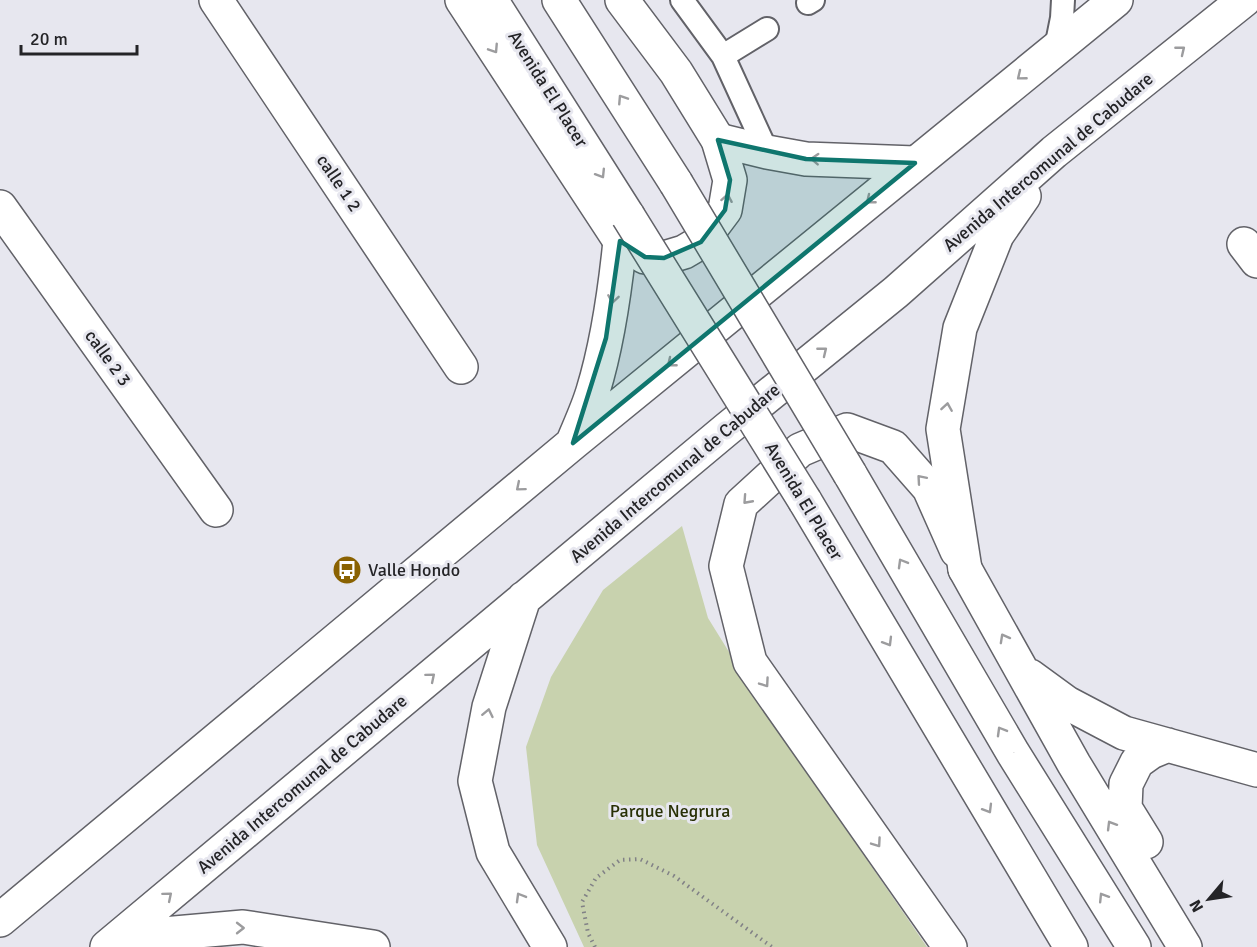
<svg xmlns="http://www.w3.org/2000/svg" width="1257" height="947" font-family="Signika,sans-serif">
<rect width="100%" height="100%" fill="#e7e7ef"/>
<path fill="#c8d2ae" d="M682,526l26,92 65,105 154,224h-343l-47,-102 -11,-98 25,-70 52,-87z"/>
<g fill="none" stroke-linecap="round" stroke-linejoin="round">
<g stroke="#626268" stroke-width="26">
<path id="lane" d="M682,0l41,56 44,96
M808,3l5,-3
M1056,48l6,-30 1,-18
M723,56l44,-27"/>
</g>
<g stroke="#626268" stroke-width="36">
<path id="street" d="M216,0l245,367
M462,0l158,241 25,16 19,1 20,-6 17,-10 24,-32 5,-30 -12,-40 -42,-68 -54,-72
M0,207l216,303
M1244,244l13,17
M965,569l109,195 111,183
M1030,676l37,27 57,30 133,37
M1146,842l-21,-34 1,-24 11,-22 14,-10 17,-7"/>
</g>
<g stroke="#626268" stroke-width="36">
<path id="primary" d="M491,0l137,216
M559,0l117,183
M850,474l163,279 121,194
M805,501l266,446
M950,947l-200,-285 -24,-96 15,-62 59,-54 47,-20 46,17 36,41 28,63"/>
</g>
<g stroke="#626268" stroke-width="36">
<path id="highway" d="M718,140l49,12 39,7 109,4
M573,442c7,-17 15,-34 20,-51 15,-49 22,-100 27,-150
M965,569l-22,-140 17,-101 37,-93 27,-39
M524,598l-35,109 -14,74 18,71 57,95
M0,920l573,-477 543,-443
M118,938l125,-11 130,20
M107,947l620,-518 169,-137 158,-140 190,-152"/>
</g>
<path stroke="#818186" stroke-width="4" stroke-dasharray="1.5 4.5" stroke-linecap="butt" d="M595,947l-7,-14 -6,-31 14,-24 24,-18 20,-1 34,17 98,71"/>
<use href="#lane" stroke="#fff" stroke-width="22"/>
<use href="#street" stroke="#fff" stroke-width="33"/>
<use href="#primary" stroke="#fff" stroke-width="33"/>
<use href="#highway" stroke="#fff" stroke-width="33"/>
<g stroke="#626268" stroke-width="36" stroke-linecap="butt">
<path id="primary-bridge" d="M676,183l174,291
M628,216l177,285"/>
</g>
<use href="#primary-bridge" stroke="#fff" stroke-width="33"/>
</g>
<defs><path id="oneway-chevron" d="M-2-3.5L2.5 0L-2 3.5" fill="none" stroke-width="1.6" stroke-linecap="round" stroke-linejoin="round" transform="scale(1.5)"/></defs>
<g stroke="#9c9c9e">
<use href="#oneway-chevron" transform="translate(494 49) rotate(57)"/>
<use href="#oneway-chevron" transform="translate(1181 50) rotate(-39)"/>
<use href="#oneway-chevron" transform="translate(1021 76) rotate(141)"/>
<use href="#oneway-chevron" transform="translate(622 99) rotate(-123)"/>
<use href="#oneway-chevron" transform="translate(815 159) rotate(-177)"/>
<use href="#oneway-chevron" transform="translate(601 174) rotate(58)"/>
<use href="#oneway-chevron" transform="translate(727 198) rotate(-80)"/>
<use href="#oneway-chevron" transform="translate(870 200) rotate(141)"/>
<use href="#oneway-chevron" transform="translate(613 299) rotate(99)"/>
<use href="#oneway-chevron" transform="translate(823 351) rotate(-39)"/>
<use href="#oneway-chevron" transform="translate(671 363) rotate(141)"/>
<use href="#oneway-chevron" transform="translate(947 407) rotate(-81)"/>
<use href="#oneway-chevron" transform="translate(921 479) rotate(-131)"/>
<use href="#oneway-chevron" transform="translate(520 487) rotate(140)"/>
<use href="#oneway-chevron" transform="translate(747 500) rotate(132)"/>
<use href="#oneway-chevron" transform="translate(902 563) rotate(-120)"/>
<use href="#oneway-chevron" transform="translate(1004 638) rotate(-119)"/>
<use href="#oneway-chevron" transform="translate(888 642) rotate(59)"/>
<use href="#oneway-chevron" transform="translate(431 677) rotate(-40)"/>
<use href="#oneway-chevron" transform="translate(765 683) rotate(55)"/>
<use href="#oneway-chevron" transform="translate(488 713) rotate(-78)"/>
<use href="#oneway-chevron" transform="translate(1001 731) rotate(-120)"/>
<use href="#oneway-chevron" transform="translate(988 809) rotate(59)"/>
<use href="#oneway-chevron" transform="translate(1111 825) rotate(-121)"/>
<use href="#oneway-chevron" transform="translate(877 843) rotate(55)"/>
<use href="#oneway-chevron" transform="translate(168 896) rotate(-40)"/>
<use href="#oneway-chevron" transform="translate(520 897) rotate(-120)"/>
<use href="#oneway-chevron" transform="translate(1103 897) rotate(-122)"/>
<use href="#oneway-chevron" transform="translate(240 928)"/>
</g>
<path fill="#0f766e" fill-opacity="0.2" stroke="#0f766e" stroke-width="4.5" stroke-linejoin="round" d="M718,140l88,19 109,4 -342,280 33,-105 14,-97 25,16 19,1 37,-16 24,-32 5,-30z"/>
<defs>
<g id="bus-disc" transform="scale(1.5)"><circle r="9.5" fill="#8a6201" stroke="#e7e7ef"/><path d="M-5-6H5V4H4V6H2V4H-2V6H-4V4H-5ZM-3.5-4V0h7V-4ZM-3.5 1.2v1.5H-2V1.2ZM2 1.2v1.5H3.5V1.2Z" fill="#fff"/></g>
</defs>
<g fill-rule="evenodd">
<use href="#bus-disc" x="347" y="570"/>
</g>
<g text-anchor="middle" stroke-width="6" stroke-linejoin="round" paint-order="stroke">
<g font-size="18" fill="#242427" stroke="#e7e7ef">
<text transform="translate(548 89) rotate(58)" y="6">Avenida El Placer</text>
<text transform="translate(1048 162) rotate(-40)" y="6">Avenida Intercomunal de Cabudare</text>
<text transform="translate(339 183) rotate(56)" y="6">calle 1 2</text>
<text transform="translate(108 358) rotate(54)" y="6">calle 2 3</text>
<text transform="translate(675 473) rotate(-40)" y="6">Avenida Intercomunal de Cabudare</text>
<text transform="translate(804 501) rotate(59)" y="6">Avenida El Placer</text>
<text transform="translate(302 784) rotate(-40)" y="6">Avenida Intercomunal de Cabudare</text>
</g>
<g font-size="18" fill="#242427" stroke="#e7e7ef" text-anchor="start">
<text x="368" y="576">Valle Hondo</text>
</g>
<g font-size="18" fill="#283005" stroke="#e7e7ef">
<text x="670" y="817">Parque Negrura</text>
</g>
</g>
<g transform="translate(1209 899) rotate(241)" stroke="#e7e7ef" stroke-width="4.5" paint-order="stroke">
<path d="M0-4.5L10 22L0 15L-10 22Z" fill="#242427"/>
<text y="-9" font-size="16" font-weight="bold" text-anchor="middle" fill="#242427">N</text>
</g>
<path d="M21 45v9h116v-9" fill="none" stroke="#242427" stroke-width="3"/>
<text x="30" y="45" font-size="18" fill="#242427" stroke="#e7e7ef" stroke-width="4.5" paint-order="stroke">20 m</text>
</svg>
